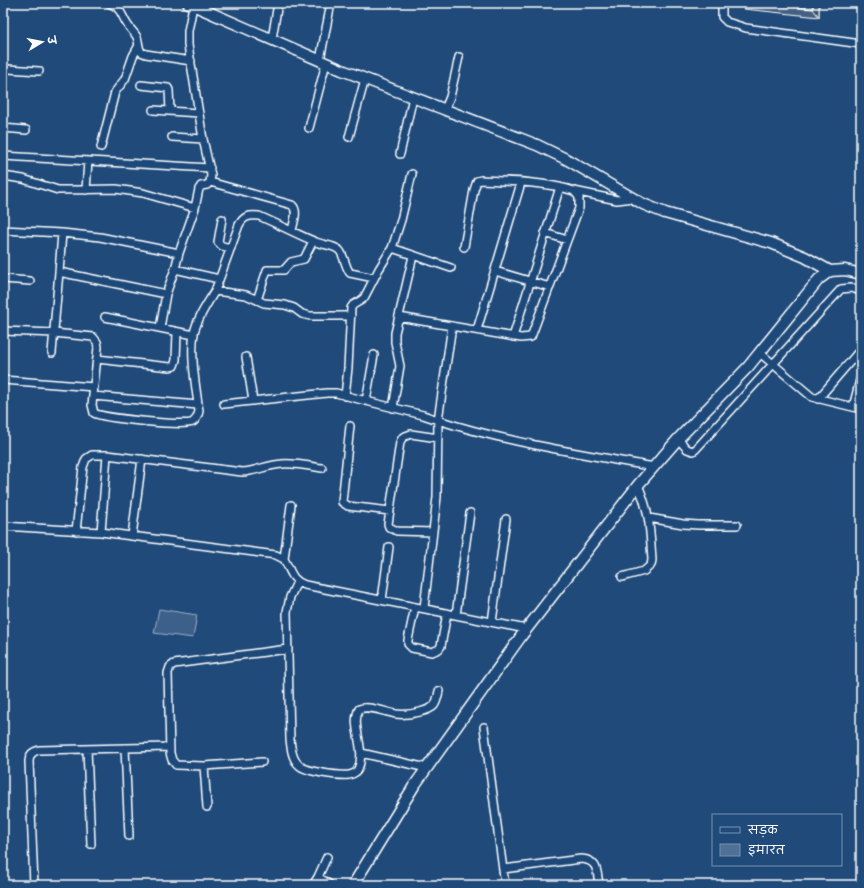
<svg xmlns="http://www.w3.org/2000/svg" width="864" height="888" font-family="Itim,'Playpen Sans Deva',sans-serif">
<rect width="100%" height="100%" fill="#1f4a7a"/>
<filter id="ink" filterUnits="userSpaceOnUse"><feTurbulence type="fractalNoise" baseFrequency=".025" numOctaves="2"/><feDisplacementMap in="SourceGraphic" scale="8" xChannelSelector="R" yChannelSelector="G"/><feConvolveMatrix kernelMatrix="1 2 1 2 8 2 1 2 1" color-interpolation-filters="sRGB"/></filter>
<g filter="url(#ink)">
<path fill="#3c618b" stroke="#9eb0c5" d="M159,609l38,6 -4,23 -39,-5z"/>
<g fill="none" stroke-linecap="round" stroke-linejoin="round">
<g stroke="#fff" stroke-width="10">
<path id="street" d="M109,3c13,5 12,12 18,21 3,5 7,8 10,13 2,5 1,10 4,15l5,2 45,7
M722,3v14l5,5 19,6 115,16
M272,39l6,-36
M320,60l11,-57
M3,67l5,2 31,2
M141,85l27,3 1,2 1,21
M445,109l5,-12 9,-40
M153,110l46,3
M3,128l23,2
M309,128l17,-65
M172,137l31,2
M349,137l16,-58
M101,147l14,-55 10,-13 8,-23 5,-9
M400,154l13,-57
M3,156l207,12
M3,176l20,3 35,11 58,-1 27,4 52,15
M210,182l82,23c7,6 1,18 0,26
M86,190l2,-29
M574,191l43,9 16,-2
M222,219l-4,23 4,4 9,2
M3,230l59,3 38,4 79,16 16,-45 4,-19 2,-3 6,-1 3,-3 1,-7 -8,-36 -15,-94v-14l5,-25
M545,233l22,7
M392,248l59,20
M175,269l4,-16
M495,271l55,16
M59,272l3,-39
M3,279l27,2
M257,300l10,-30h17l7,-8 13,-3 9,-18
M351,316h-41l-8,-2 -8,-6 -9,-3 -21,-2 -18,-8 -31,-4 24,-66c5,-9 10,-10 20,-9 19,8 37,18 57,26 7,3 18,3 23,8 5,4 6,17 11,23l24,5
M105,317l89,18
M399,317l122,21 10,-1 48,-129v-11l-5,-6c-26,-9 -65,-10 -93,-11l-4,1 -3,9 -10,57
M160,328l6,-34 9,-25 44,10
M477,330l44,-147
M3,331l51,2 39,4 4,5 1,5 -6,58 2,8c8,5 92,14 99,9 4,-3 5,-6 6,-11 -3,-23 -9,-55 -5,-78 3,-14 13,-29 21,-42
M513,337l47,-150
M52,353l7,-81 107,22
M760,353l52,44 49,12
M374,355l-8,46 57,14 15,5 14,-94
M246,357l7,44
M97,359l73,8 4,-1 2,-6 1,-28
M3,380l91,7
M93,396l105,9
M345,396l3,-28 3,-60 2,-3 7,-4 4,-3 15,-29 13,-21 9,-28 11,-46
M818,399l43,-50
M224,404l103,-11h9l30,8
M853,407l8,-31
M393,408l7,-42 -5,-24v-9l18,-77
M350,426l-8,76 6,4 42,5
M678,439l9,10 6,2 3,-2 145,-160 10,-1 10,3
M649,518l34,6 15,1h39
M3,526l98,6 175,23 8,4c7,12 7,21 21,26l221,44
M76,531l7,-64 3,-8 6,-4h15
M101,532l6,-77 135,17c14,-1 26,-7 40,-8 13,-1 27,2 40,4
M433,532l-36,-1 -8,-4 -1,-3 12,-82 3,-5 8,-3 27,4
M132,536l10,-77
M284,559l7,-54
M622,577l22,-6 7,-6 1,-5c-2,-29 -2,-48 -14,-75
M297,582l-7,15 -3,15 3,127c1,9 2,20 9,26 6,7 40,11 50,10 4,-1 8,-3 9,-6 9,-19 -8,-44 1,-60 11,-4 25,3 37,5 8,1 16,0 24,-2 15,-4 16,-6 19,-21
M382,600l7,-53
M415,607l-7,33v4l4,4 20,4 7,-3 2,-3 6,-33
M424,608l13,-111 1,-77c70,23 143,33 215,47
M456,615l14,-102
M492,622l14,-103
M484,727l21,158
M125,748l4,88
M87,749l4,95
M361,753l66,15
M262,762l-58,4 -28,-1 -4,-5 -2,-7 -2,-80 2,-6 4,-3 114,-15
M204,766l3,41
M503,869l78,-10c17,1 16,12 18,26
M318,877l9,-20
M34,885l-5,-124c1,-7 3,-9 10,-11l131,-3
M313,885l5,-8 12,8"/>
</g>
<g stroke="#fff" stroke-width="13">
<path id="secondary" d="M188,3l154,67 195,75 29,14 77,45 22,9 106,30 34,14 25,14
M353,885l61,-99 108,-151 116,-150 40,-46 70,-72 71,-88 11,-8 15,-1 16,4"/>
</g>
<use href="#street" stroke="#1f4a7a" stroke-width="7"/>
<use href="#secondary" stroke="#1f4a7a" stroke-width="10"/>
</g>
<path fill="#456182" stroke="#fff" d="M740,3h79v14l-75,-8z"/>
<path fill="#384f6a" stroke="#fff" d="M813,3h6v14l-6,-8z"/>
<path fill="#507197" stroke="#fff" d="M756,3h57v6z"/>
</g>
<rect width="864" height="888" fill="none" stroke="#1f4a7a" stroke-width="16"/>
<rect x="8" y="8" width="848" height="872" fill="none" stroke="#fff" stroke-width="1.5" filter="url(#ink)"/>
<rect x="712" y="814" width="130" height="52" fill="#1f4a7a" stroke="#7992af"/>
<rect x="720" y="827" width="20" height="6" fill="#1f4a7a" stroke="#7992af"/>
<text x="748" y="834" font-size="12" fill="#ffffff">सड़क</text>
<rect x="720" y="844" width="20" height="12" fill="#507197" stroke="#7992af"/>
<text x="748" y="854" font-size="12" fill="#ffffff">इमारत</text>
<g transform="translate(42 42) rotate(80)" stroke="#1f4a7a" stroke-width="3" paint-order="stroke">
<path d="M0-3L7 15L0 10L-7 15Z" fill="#ffffff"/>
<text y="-6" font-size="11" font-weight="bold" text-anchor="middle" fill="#ffffff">उ</text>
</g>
</svg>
